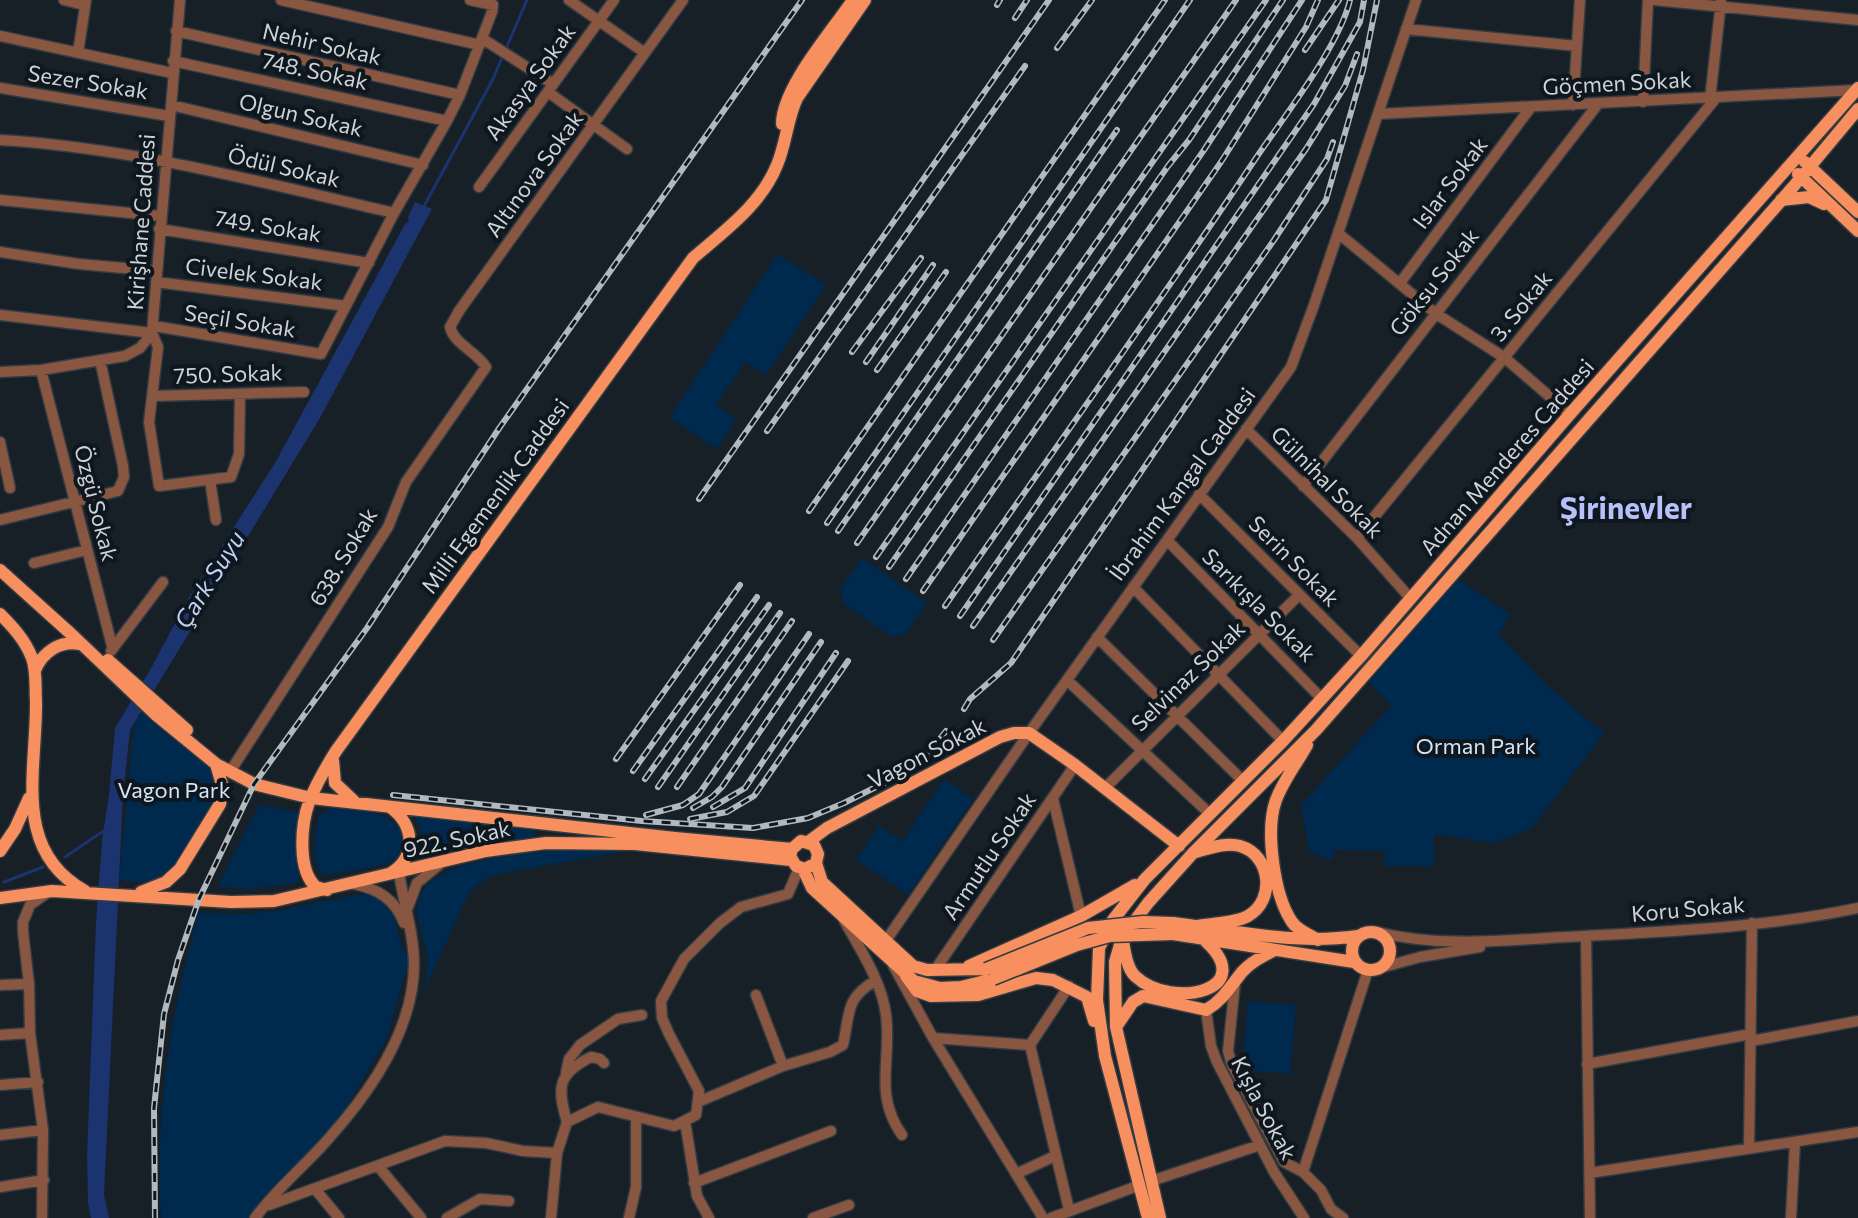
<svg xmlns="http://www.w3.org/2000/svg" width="1858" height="1218" font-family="Commissioner,sans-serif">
<rect width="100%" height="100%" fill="#171f27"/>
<path fill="#00294e" d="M778,254l48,31 -60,90 -21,-13 -29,43 20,14 -19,30 -48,-31z
M862,558l65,45 -22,31 -13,3 -49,-34 -3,-14z
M1458,579l52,35 -11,21 49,51 56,47 -73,96 -37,14 -60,-9v32h-49l-1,-15 -49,-1 -4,11 -22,-10 -8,-46 90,-99 -22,-24z
M143,710l82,65 -5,27 -58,82 -43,-4 15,-154z
M944,779l29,20 -65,96 -52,-35 23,-34 23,15z
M259,805l41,7 -4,36 3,35 -48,6 -34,-2z
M331,808c27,4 67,0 73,32l-7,19 -15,6 -59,11c-13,-15 -8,-42 -4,-60z
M414,815l121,14 -1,8 -41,6 -70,17 -1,-26z
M571,849h38l7,4 -122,22 -18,11 -9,11 -44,96c3,-15 6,-29 3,-44 -3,-13 -10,-28 -9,-43 4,-49 116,-53 154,-57z
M367,893c40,15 23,39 42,66l-22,79 -40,69 -18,25 -80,86h-88c-7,-108 10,-202 37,-305l48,1 30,-3z
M1248,1001l48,4 -6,69 -48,-4z"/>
<path fill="#1b336e" d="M415,202l17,7 -112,209 -190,312 -7,66 -19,399 5,23h-18l-3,-15 -1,-48 9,-233 6,-82 7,-45 6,-67 36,-60 38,-71 86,-134 130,-239 4,-2 -1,-5z"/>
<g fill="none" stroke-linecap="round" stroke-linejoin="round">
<path stroke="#1b336e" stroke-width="3" d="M423,208l69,-127 35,-81
M65,857l40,-27
M4,882l39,-15"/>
<g stroke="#343c43" stroke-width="13">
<path id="minor" d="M64,0l20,5
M281,0l199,45
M569,0l76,53
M1654,0l204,20
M1406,29l171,17
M176,31l284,64
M0,36l172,37
M483,39l70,45
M78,53l8,-53
M173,61l274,60
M0,88l169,28
M548,92l79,57
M1710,99l11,-97
M1643,102l5,-102
M171,105l252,60
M1573,105l7,-105
M1378,114l479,-24
M0,140c134,8 264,43 394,73
M479,187l135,-187
M0,200l160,16
M159,229l210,34
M1338,233l97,80 70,45 65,56
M0,252l79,12 78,7
M156,282l190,24
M1400,283l131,-176
M0,315l152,18 6,14 -9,75 10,64 72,-9 8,-23 1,-60
M154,326l167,28 73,-141 53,-92 13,-26 32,-83 1,-7 -23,-5
M41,370l71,276
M0,372l41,-2 84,-14 15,-8 12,-15 28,-333
M153,396l151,-4
M1246,429l111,109 54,61
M0,442l10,46
M210,480l6,40
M1303,486l295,-382
M1199,494l162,162
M0,520l118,-29 6,-14 -1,-11 -23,-106
M1357,538l359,-440
M1167,540l155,159
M34,563l53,-13
M1133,587l150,154
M1097,637l146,144
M111,651l52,-69
M1067,680l143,134
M233,767l155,-240 18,-45 80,-115c-9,-15 -32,-23 -36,-40l9,-16 224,-311
M1105,788l194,-193
M1053,799l28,117
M354,884c24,5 41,15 50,39
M408,907l9,-24 23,-19
M844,920c16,29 38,62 42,95 6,45 -13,79 16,120
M1377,932c68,17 138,7 207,4 91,-5 184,-9 274,-28
M1586,936l4,282
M885,942l144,-209 262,-366 23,-62 102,-305
M893,965l40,73 110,180
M1380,968l40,-11 60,-10
M935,970l140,-205
M1235,983l-7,68 4,14 52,97 19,10 18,18 10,19 12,9
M0,985l29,-1
M756,995l27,71
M1206,1010l5,36 6,16 57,110 30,46
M0,1035l30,-2
M933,1038l97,7 39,-59
M1751,1041l107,-20
M1030,1045l39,165
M1587,1064l164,-30
M566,1073l3,-14 11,-14 38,-26 24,-4
M0,1085l38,-3
M698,1102l85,-36 47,-14 13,-7c7,-31 2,-47 32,-64
M685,1121l12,75 12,22
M567,1122c-10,-34 -10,-48 24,-65l9,2 4,4
M0,1135l43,-5
M1749,1148l3,-225
M378,1166l43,52
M1303,1172l65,-202
M1589,1173l269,-41
M1016,1174l39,-18
M1151,1181l109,-36
M694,1183l137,-52
M0,1187l44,-7
M315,1189l24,29
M269,1205l176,-64 41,2 37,8 34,2
M42,1218l1,-88 -13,-97 -1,-49 -6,-52v-10l7,-17 17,-12
M255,1218c22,-30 51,-53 75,-81 41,-46 84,-109 84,-173 0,-28 -9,-57 -14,-85l1,-13
M447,1218l33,-19 29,2
M551,1218l6,-65 10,-31 31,-15 76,19 22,-11 3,-24 -30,-57 -7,-16 -1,-17 23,-42 36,-36 21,-16 47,-13 11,-26
M629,1218l7,-31v-70
M813,1218l36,-13
M1051,1218l89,-33
M1791,1218l4,-76"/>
</g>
<g stroke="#343c43" stroke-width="15">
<path id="major" d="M782,124c0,-36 50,-93 71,-124
M1805,162l53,50
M1798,174l60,57
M1781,200l28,-3 15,7
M0,570l70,63
M0,614c13,13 25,26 32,44 5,14 3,29 4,43 1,69 -25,149 49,190
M67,630l88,84 61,50 38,20 57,14 364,40 117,11
M108,660l79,70
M35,670c8,-18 25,-30 45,-26
M1307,745c-10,18 -24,36 -31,55 -11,30 -2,96 16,122 5,8 18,13 26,18
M333,760l2,23 19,18
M390,807c24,17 28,49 1,66
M808,842l19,-14 173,-91 14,-4h15l46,32 104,81
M0,851l15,-22 14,-31
M1196,852c14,-4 30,-10 44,-6 31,9 36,54 8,70 -12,7 -35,7 -50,10
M816,863l-11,6 -9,-3 -6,-10 2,-7 9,-8 13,4 4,9 -2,9 6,19 91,84 14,4 59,-1
M803,869l9,19 102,93 26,7 21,-1 32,-8
M327,890l-11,-3c-19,-17 -15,-62 -7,-85 7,-18 17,-35 27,-51l357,-493c31,-27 68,-53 84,-93 9,-21 10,-45 20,-67l68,-98
M141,892l25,-10 14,-13 40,-65 3,-16 -7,-24
M0,898l52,-7 179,11 43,-1 212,-50 60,-8 89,1 156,16
M1173,923c63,8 122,22 185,13
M1352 951a19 19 0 1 1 38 0a19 19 0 1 1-38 0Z
M1173,934l181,28
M1123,941c2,12 4,27 12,35 37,35 128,14 67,-38
M969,966l112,-50 54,-31
M906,976l11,15 14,5 47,-1 58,-17 17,2 34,17 7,24
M1116,1027l17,-25 10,-6 63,14c17,-10 24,-23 36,-38 9,-10 21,-16 33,-22
M1148,1218l-43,-162 -8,-56 2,-52 14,-28 32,-41 138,-138 78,-85 209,-242 288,-326
M1160,1218l-44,-191 -1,-65 7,-24 26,-35 45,-50 123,-123 477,-543 65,-78"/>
</g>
<use href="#minor" stroke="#895741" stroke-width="10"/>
<use href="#major" stroke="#f78f5e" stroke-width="12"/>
<g stroke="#b2b9be" stroke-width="6">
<path id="rail" d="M997,5l3,-5
M1015,18l12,-18
M1057,48l35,-48
M1305,50l34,-50
M852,352l69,-94
M866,362l67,-97
M877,370l69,-98
M767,431l258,-365
M699,499l350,-499
M809,511l356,-511
M827,523l363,-523
M838,531l279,-401
M857,543l379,-543
M876,557l390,-557
M889,567l279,-401 21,-26 94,-140
M906,579l298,-429 98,-150
M923,591l298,-429 85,-135 12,-27
M945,606c103,-148 209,-295 309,-445 28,-42 85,-114 96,-161
M960,616l354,-512 46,-82 4,-22
M973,626l333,-477 39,-63 12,-32
M993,640l281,-400 53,-81 6,-17
M964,709l6,-10 41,-36 315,-463 37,-130 14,-70
M616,759l124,-174
M633,771l124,-174
M645,779l124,-174
M658,787l122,-174
M677,787l115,-166
M393,795l249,26 111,7 55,-10 36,-15 62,-31 20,-16 20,-25
M713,807l32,-19 91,-135
M693,808l19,-11 10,-10 99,-145
M646,815l37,-10 16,-11 110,-160
M690,819l37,-7 27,-16 94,-135
M155,1218l-1,-110 10,-94 14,-54 21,-61 55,-115 113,-156 133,-201 302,-427"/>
</g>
<use href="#rail" stroke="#0e161e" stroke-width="3" stroke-dasharray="9" stroke-linecap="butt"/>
<g stroke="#343c43" stroke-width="15" stroke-linecap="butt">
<path id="major-bridge" d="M986,969l102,-41 55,-6 30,1
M993,979l84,-34 33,-9 63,-2"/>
</g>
<use href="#major-bridge" stroke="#f78f5e" stroke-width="12"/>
</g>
<g text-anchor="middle" stroke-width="8" stroke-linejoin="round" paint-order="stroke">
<g font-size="22" fill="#cdd3d8" stroke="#0e161e">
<text transform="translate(322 44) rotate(13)" y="8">Nehir Sokak</text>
<text transform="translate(315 71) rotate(12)" y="8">748. Sokak</text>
<text transform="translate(88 82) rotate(9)" y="8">Sezer Sokak</text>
<text transform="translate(530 82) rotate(-54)" y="8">Akasya Sokak</text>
<text transform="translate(1617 83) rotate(-3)" y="8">Göçmen Sokak</text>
<text transform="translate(301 115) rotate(13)" y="8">Olgun Sokak</text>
<text transform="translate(284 167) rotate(13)" y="8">Ödül Sokak</text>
<text transform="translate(534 174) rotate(-54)" y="8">Altınova Sokak</text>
<text transform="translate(1450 183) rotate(-53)" y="8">Islar Sokak</text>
<text transform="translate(141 222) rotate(-86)" y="8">Kirişhane Caddesi</text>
<text transform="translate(268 226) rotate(9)" y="8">749. Sokak</text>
<text transform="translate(254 274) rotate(7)" y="8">Civelek Sokak</text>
<text transform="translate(1434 282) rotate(-52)" y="8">Göksu Sokak</text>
<text transform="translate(1521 306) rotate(-51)" y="8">3. Sokak</text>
<text transform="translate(240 321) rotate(9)" y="8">Seçil Sokak</text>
<text transform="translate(228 374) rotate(-2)" y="8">750. Sokak</text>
<text transform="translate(1507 457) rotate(-49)" y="8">Adnan Menderes Caddesi</text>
<text transform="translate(1327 482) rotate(45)" y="8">Gülnihal Sokak</text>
<text transform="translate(1182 484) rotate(-54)" y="8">İbrahim Kangal Caddesi</text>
<text transform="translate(495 496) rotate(-54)" y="8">Milli Egemenlik Caddesi</text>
<text transform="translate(96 503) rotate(76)" y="8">Özgü Sokak</text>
<text transform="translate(343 557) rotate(-59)" y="8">638. Sokak</text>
<text transform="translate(1294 561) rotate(45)" y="8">Serin Sokak</text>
<text transform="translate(1259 605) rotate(45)" y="8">Sarıkışla Sokak</text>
<text transform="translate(1188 676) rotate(-44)" y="8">Selvinaz Sokak</text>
<text transform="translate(927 753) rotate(-27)" y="8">Vagon Sokak</text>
<text transform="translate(457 839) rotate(-12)" y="8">922. Sokak</text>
<text transform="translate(989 856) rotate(-56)" y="8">Armutlu Sokak</text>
<text transform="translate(1688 909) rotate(-5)" y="8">Koru Sokak</text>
<text transform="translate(1264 1108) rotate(62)" y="8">Kışla Sokak</text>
</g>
<g font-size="22" fill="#d6e5f6" stroke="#0e161e">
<text x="1476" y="754">Orman Park</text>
<text x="174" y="798">Vagon Park</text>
</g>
<g font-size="24" font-style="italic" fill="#c0d2f6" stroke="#0e161e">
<text transform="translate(210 580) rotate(-58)" y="8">Çark Suyu</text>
</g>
<g font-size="30" font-weight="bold" fill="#b7c0f8" stroke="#0e161e">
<text x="1626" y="519">Şirinevler</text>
</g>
</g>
</svg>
